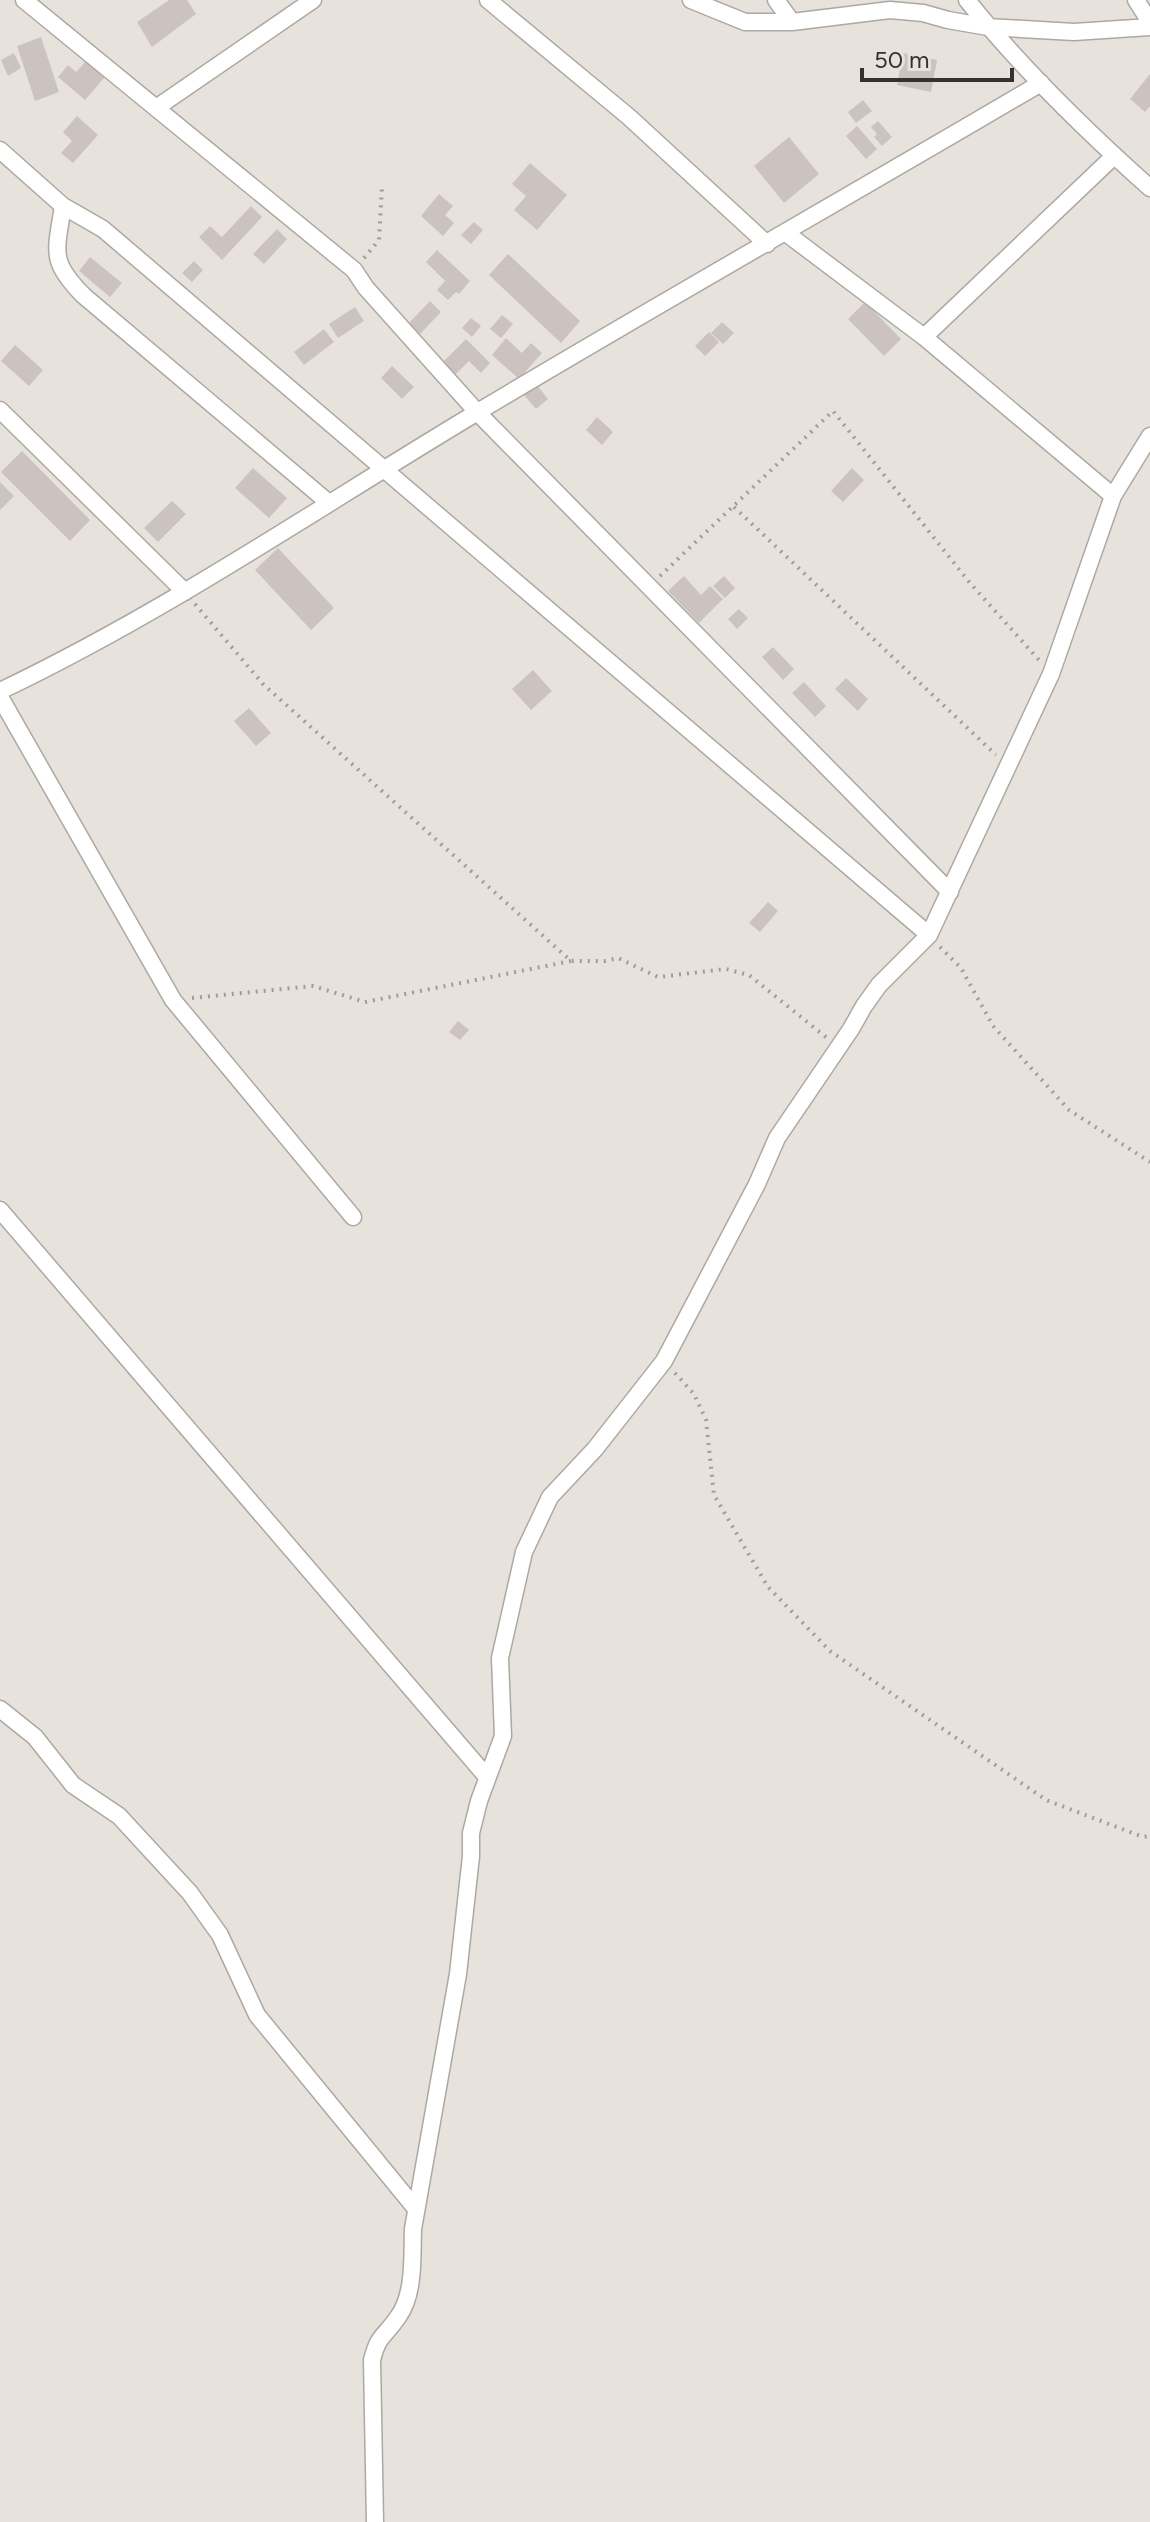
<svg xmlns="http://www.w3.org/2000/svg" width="1150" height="2522" font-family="Figtree,sans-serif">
<rect width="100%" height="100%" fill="#e8e2dc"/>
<path fill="#ccc3c1" d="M169,0h18l9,14 -44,33 -15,-25z
M41,37l18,55 -24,9 -18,-55z
M14,53l7,15 -13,8 -7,-16z
M903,53l34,7 -6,32 -34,-7z
M86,61l19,16 -20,23 -27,-23 10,-12 8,7z
M1150,74v32l-5,6 -15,-13z
M863,100l9,11 -16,12 -8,-11z
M77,116l21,19 -25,28 -12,-10 11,-12 -9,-9z
M878,121l14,16 -10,9 -8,-9 3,-3 -6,-7z
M857,126l20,23 -11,10 -20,-23z
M789,137l30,37 -35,29 -30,-37z
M530,163l37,32 -30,35 -23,-20 12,-14 -14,-12z
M439,194l14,12 -8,9 9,8 -11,13 -22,-20z
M251,206l11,11 -40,43 -23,-23 11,-11 12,11z
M474,222l9,8 -12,14 -10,-9z
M277,229l10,10 -23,25 -11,-10z
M437,250l33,31 -11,13 -3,-2 -8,8 -11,-10 8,-9 -19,-19z
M508,254l72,67 -19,22 -72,-68z
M90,257l32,26 -12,14 -31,-26z
M194,261l9,9 -11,12 -10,-9z
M430,301l11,11 -21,22 -12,-10z
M865,302l36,37 -17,17 -36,-37z
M355,307l9,14 -26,17 -9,-14z
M502,315l11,9 -12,14 -11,-9z
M471,318l10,8 -9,11 -10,-9z
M722,322l12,11 -11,11 -12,-11z
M324,329l10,13 -30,23 -10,-13z
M709,332l10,10 -14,14 -10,-10z
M506,338l16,15 9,-10 11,10 -23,26 -27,-24z
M466,339l24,24 -9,10 -12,-12 -14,14 -13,-12z
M15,345l28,25 -14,16 -28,-25z
M392,366l22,21 -12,12 -21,-21z
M537,385l11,14 -12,10 -12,-14z
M597,417l16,15 -11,13 -16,-15z
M22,451l68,69 -20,21 -69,-69z
M253,468l34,30 -18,20 -34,-30z
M852,468l12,12 -21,22 -12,-11z
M0,482l14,14 -14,14z
M172,501l14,13 -28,28 -14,-14z
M278,548l56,60 -23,22 -56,-60z
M684,576l17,19 9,-9 13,13 -24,24 -31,-32z
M724,576l11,12 -10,10 -12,-12z
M739,609l9,9 -11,11 -9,-10z
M773,647l21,22 -11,11 -21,-23z
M533,670l19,21 -21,19 -19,-21z
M846,678l22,21 -10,12 -23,-22z
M804,682l22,24 -11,11 -23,-24z
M249,708l22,25 -15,13 -22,-25z
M768,902l10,9 -18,21 -11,-9z
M458,1021l11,9 -9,10 -11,-8z"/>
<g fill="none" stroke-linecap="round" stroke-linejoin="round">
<g stroke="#ada8a1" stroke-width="19">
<path id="minor" d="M24,0l330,270 12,18 111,124 473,480
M488,0l141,117 138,127
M691,0l54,22h47l98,-12 33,3 25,7 40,7 86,5 76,-5
M776,0l16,22
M967,0c54,68 118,130 183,188
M1136,0l14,22
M156,108l157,-108
M0,150l63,56 40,23 826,706
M63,206c-7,46 -14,55 21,90l245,207
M786,233l138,104 189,159
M924,337l190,-181
M0,410l185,182
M0,691c166,-79 319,-184 476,-278 187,-112 377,-219 565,-330
M0,697l173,303 180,217
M0,1210l487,567
M0,1709l35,28 38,48 46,31 71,77 30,42 37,80 159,194
M375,2522l-3,-162c7,-27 12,-22 26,-43 17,-23 14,-61 15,-88l45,-255 13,-118v-23l8,-32 24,-65 -3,-78 24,-106 26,-55 45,-48 69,-88 93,-177 20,-46 74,-109 13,-23 15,-21 50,-50 122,-261 62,-178 37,-60"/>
</g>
<path stroke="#a09c97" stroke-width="4" stroke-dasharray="2 6" stroke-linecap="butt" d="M364,258l15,-18 3,-54
M734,507l262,248
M660,576l173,-165 137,172 69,77
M195,604l68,80 308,277h34l13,-3 40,19 68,-8 23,6 78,63
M940,947l21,21 32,58 76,84 81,52
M192,998l121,-12 52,16 206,-41
M675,1373l19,21 12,26 8,75 54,92 62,64 216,149 97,37 7,-1"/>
<use href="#minor" stroke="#fff" stroke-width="16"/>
</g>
<path d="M862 68v12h150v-12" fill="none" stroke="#34322f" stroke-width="4"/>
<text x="874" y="68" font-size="24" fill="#34322f" stroke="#e8e2dc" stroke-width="6" paint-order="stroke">50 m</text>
</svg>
